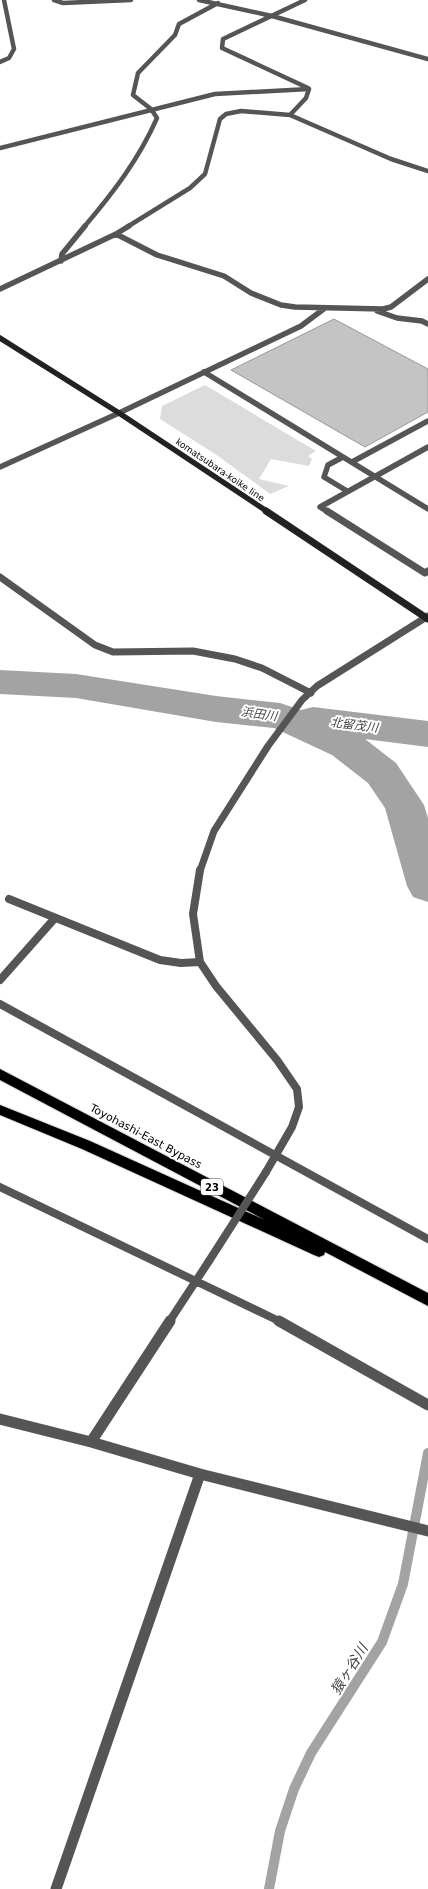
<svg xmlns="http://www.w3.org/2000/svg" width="428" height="1889" font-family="'DejaVu Sans','Noto Sans JP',sans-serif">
<rect width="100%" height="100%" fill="#fff"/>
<path fill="#dcdcdc" d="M205,385l111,66 -8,5 4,3 -3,7 -38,-7 -12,20 30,7 -19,8 -52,-38 -58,-37 2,-13z"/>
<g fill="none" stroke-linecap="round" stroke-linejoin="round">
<path stroke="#a3a3a3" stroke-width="10" d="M269,1889l11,-58 14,-42 17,-36 71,-111 21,-58 25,-131"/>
<path fill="#a3a3a3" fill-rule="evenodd" d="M0,670l76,4 140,22 64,7 21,7 12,-3 115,14v26l-63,-8 31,24 28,42 4,13v84l-15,-5 -6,-11 -22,-78 -17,-25 -36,-28 -58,-27 -58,-6 -140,-24 -76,-4z"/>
</g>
<path fill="#c4c4c4" stroke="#999" d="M334,319l94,50v43l-63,35 -134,-77z"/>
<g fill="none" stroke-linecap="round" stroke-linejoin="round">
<g stroke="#dbdbdb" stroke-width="2">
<path id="trunk" d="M0,1069l428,224v13l-103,-54 -1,3 -5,2 -5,-2 -232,-106 -82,-34v-10l90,36 175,79 -265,-140z"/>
</g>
<path stroke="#555" stroke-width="5.5" d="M204,372l224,137
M343,457l-15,8 -4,12 23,14
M352,462l76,-41
M328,512l-8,-5 108,-60"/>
<path stroke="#555" stroke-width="7" d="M327,511l98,62 3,-2"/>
<path stroke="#555" stroke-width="4.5" d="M54,0l9,3 68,-3
M199,0l73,16 156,43
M305,0l-82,39 -1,9 86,40
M0,62l9,-4 5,-9 -10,-49
M290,115l16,-17 3,-9
M0,148l215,-54 94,-5
M84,227c29,-34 55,-68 73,-109l-6,-9 -18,-14 5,-22 37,-38 4,-11 39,-21
M127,227l63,-39 15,-14 15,-55 6,-5 15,-3 49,4 101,44 37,12"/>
<path stroke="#555" stroke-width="5.5" d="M116,234l41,21 67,21 27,17 30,12 14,2 88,2 8,-2 37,-28
M61,261l1,-7 23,-28
M0,289l116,-55 13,-8
M377,311l20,7 25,3 6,3
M0,467l119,-54 182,-87 24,-18"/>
<path stroke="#555" stroke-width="7" d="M0,577l95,68 18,7 80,-1 42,8 27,9 49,25
M200,871l14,-40 54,-85 34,-46 15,-14 111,-70"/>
<path stroke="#555" stroke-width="8" d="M200,870l-7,44 7,48 16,24 61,74 20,29 2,18 -7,20 -26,45
M9,899l151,61 21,3 19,-1
M0,980l55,-62
M0,1004l428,235
M0,1187l281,135
M169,1322l40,-61"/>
<path stroke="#555" stroke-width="11" d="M279,1321l149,84
M0,1419l91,23 109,32 228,57
M91,1442l79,-121
M56,1889l144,-415"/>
<path stroke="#222" stroke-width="5.5" d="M0,338l119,75 149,99"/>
<path stroke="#222" stroke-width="7" d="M266,511l162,108"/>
<use href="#trunk" fill="#000" fill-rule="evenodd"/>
<path stroke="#555" stroke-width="8" d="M209,1261l57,-89"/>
</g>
<g text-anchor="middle" stroke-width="4" stroke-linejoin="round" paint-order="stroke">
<g font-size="9" fill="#000" stroke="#fff">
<text transform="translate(220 470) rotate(34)" y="3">komatsubara-koike line</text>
</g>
<rect fill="#fff" stroke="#4c4c4c" stroke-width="1" x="201" y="1179" width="22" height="16" rx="3"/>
<g font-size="10" font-weight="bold" fill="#000">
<text x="212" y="1191">23</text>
</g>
<g font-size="11" fill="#000" stroke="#fff">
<text transform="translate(146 1136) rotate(28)" y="4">Toyohashi-East Bypass</text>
</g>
<g font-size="12" font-style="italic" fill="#444" stroke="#fff">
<text transform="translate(259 714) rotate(8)" y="4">浜田川</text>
<text transform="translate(354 725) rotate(7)" y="4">北留茂川</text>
</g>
<g font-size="14" font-style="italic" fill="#444" stroke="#fff">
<text transform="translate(349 1669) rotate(-58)" y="5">猿ヶ谷川</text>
</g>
</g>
</svg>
